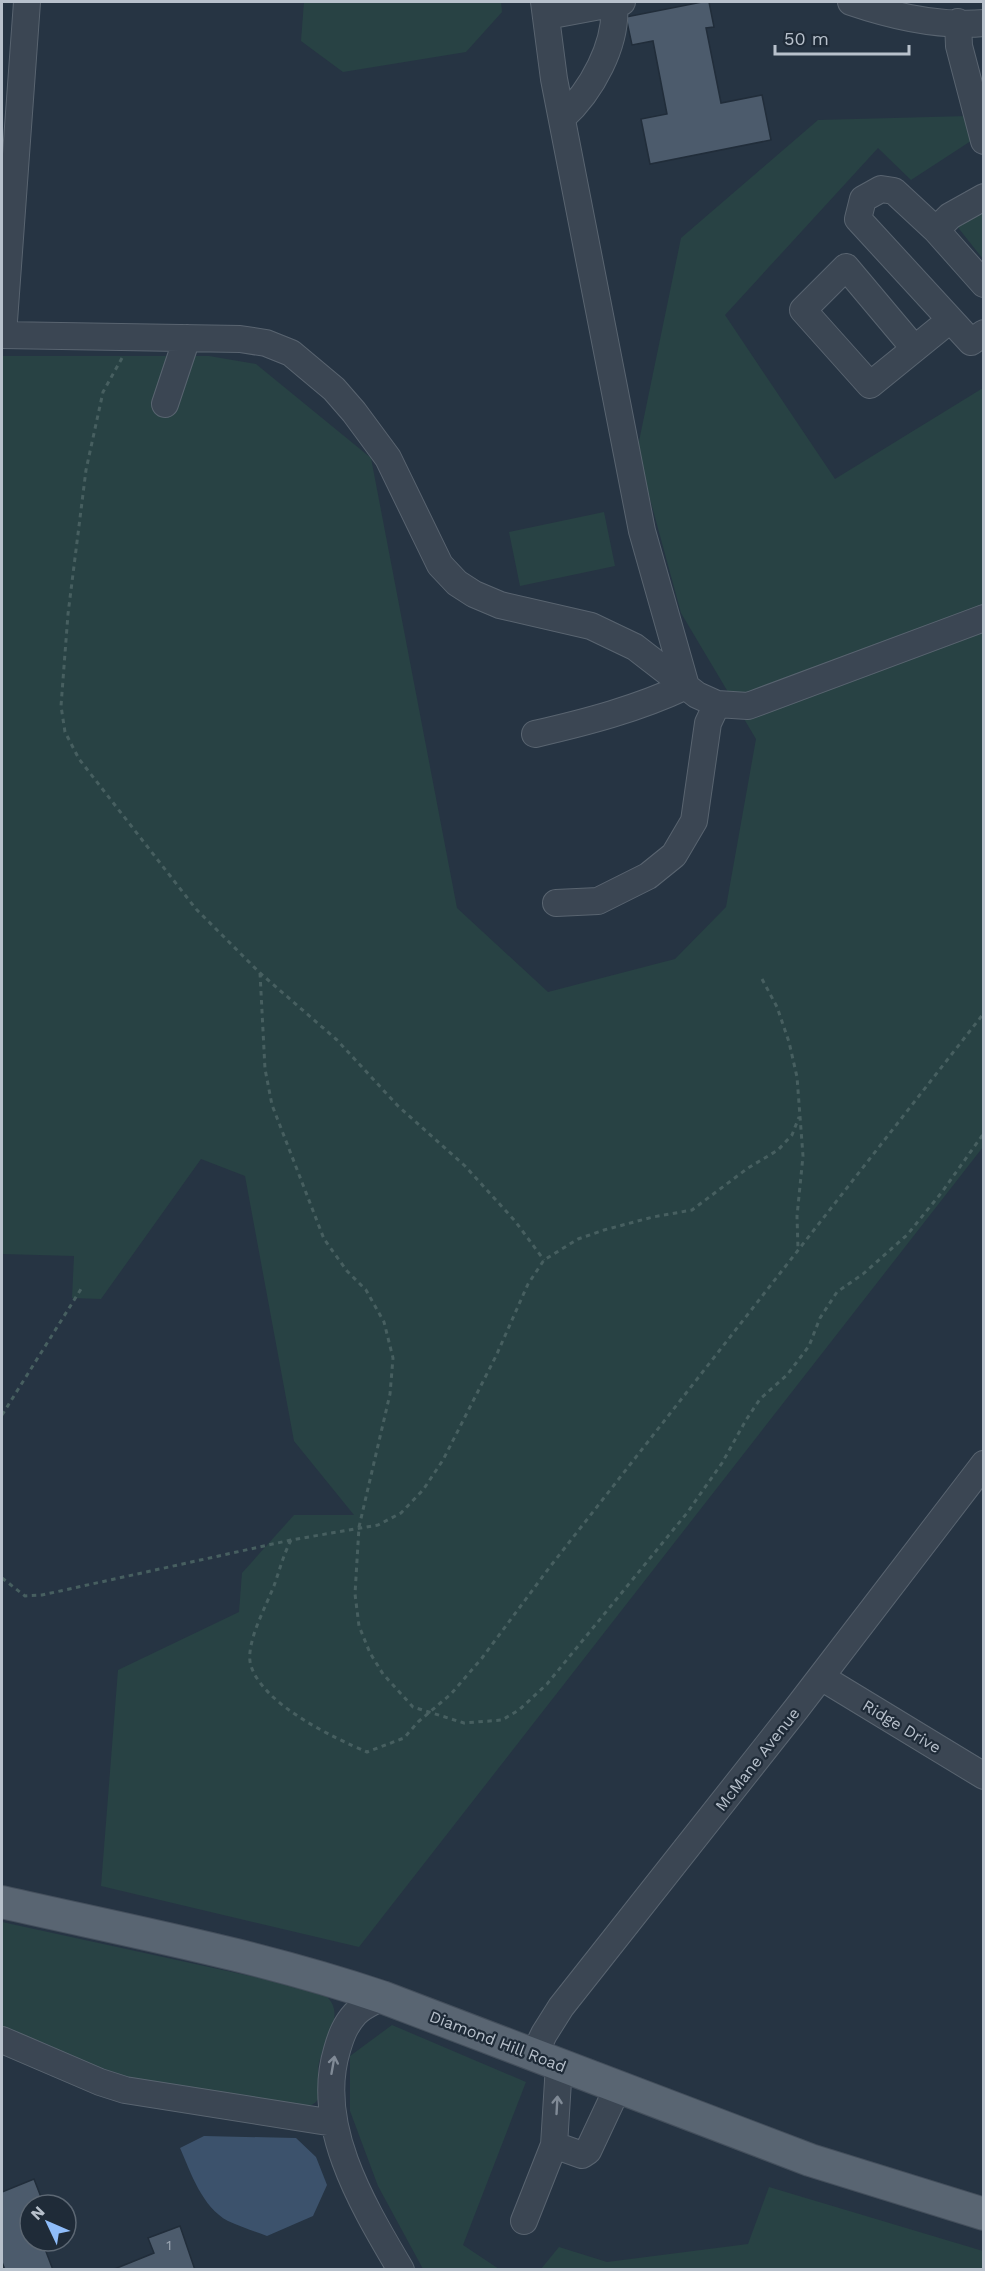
<svg xmlns="http://www.w3.org/2000/svg" width="985" height="2271" font-family="'Work Sans',sans-serif">
<rect width="100%" height="100%" fill="#263443"/>
<path fill="#284244" d="M304,2h197l1,10 -36,40 -123,20 -42,-31z
M968,116l9,21 -66,43 -33,-32 -153,167 110,164 148,-91v759l-624,800 -258,-61 17,-216 121,-58 3,-39 52,-58h60l-60,-74 -49,-265 -44,-17 -100,140 -29,-1 2,-42 -72,-2v-898h207l47,8 115,94 86,450 91,84 127,-33 51,-52 30,-168 -75,-126 -44,-162 44,-213 137,-118z
M983,209v50l-27,-34z
M604,512l11,54 -95,20 -11,-54z
M2,1922l262,57 61,16c25,21 -7,51 -7,76 0,8 5,19 0,28 -3,6 -10,7 -16,8l-169,-28 -60,-21 -71,-32z
M392,2025l134,57 -63,163 36,24h-76l-45,-83 -28,-75v-55z
M769,2187l214,64v18h-442l18,-22 48,15 141,-18z"/>
<path fill="#3c526c" d="M204,2136l92,2 20,19 11,28 -14,31 -46,20c-13,-5 -26,-9 -39,-15 -26,-14 -37,-48 -48,-73z"/>
<path fill="#4c5b6c" stroke="#212d3a" stroke-width="1.5" d="M702,2h7l5,25 -8,1 15,75 41,-8 9,45 -121,24 -9,-45 26,-5 -14,-73 -21,4 -6,-28z
M34,2179l10,26h-14v36h12l11,29h-48l-3,-8v-70z
M180,2226l15,44h-83l42,-17 -6,-15z"/>
<g fill="none" stroke-linecap="round" stroke-linejoin="round">
<g stroke="#596470" stroke-width="28">
<path id="minor" d="M851,2c41,14 88,25 133,21
M547,16l75,-14
M958,22l1,24 25,95
M562,118c29,-26 56,-74 52,-115
M936,230l14,-14 34,-19
M984,284l-48,-54 -42,-39 -13,-2 -18,10 -5,20 113,123 13,-9
M2,335l238,4 26,4 25,10 43,36 20,23 34,46 52,107 17,18 17,11 26,11 91,21 44,21 62,48 20,9 31,2 236,-88
M3,335l24,-333
M914,348l-68,-81 -43,43 67,75 80,-65
M165,404l22,-66
M535,734c52,-12 102,-25 151,-48l-44,-155 -88,-452 -10,-77
M556,903l42,-2 50,-25 26,-21 20,-34 14,-98 9,-19
M821,1677l163,99
M382,1997c-9,5 -20,9 -27,17 -10,11 -14,22 -18,36 -23,76 27,157 64,220
M2,2040l98,42 25,8 209,33
M534,2055l10,-21 17,-27 236,-299 187,-244
M554,2145l28,10 6,-4 30,-64
M524,2221l30,-76 5,-80"/>
</g>
<g stroke="#444f5c" stroke-width="34">
<path id="major" d="M2,1902c127,29 256,53 380,95l428,163 174,54"/>
</g>
<path stroke="#475f60" stroke-width="3" stroke-dasharray="4.5 4.5" stroke-linecap="butt" d="M122,358l-19,34 -17,78 -18,144 -7,92 4,26 14,27 117,150 64,64 77,67 61,66 67,60 50,55 29,39
M260,973l5,96 7,36 52,134 23,32 19,19 18,32 9,36 -3,36 -31,133 -4,67 4,32 11,27 13,21 30,33 51,16 38,-3 17,-10 28,-26 140,-171 35,-50 24,-43 14,-21 27,-24 22,-29 11,-28 17,-26 26,-18 44,-39 35,-43 42,-59
M762,979l15,28 12,35 8,35 6,79 -6,60 1,33
M2,1415l79,-126
M291,1540c-7,14 -11,28 -16,43 -7,20 -31,61 -24,83 13,39 81,71 116,86l37,-14 14,-16 33,-28 31,-36 67,-90 435,-555
M2,1578l23,18 17,-1 249,-55 87,-15 23,-12 22,-23 20,-30 53,-104 32,-72 16,-24 34,-21 26,-9 49,-13 39,-7 56,-42 30,-18 14,-15 7,-18"/>
<use href="#minor" stroke="#3b4653" stroke-width="26"/>
<use href="#major" stroke="#596572" stroke-width="32"/>
</g>
<defs><path id="oneway-shaft" d="M-6 0H5M1.5-3L5.5 0L1.5 3" fill="none" stroke-width="1.6" stroke-linecap="round" stroke-linejoin="round" transform="scale(1.5)"/></defs>
<g stroke="#808a96">
<use href="#oneway-shaft" transform="translate(333 2065) rotate(-80)"/>
<use href="#oneway-shaft" transform="translate(557 2105) rotate(-87)"/>
</g>
<g text-anchor="middle" stroke-width="4.5" stroke-linejoin="round" paint-order="stroke">
<g font-size="14" fill="#9da8b4">
<text x="169" y="2250">1</text>
</g>
<g font-size="16" fill="#b8c1cc" stroke="#1f2b38">
<text transform="translate(902 1726) rotate(31)" y="6">Ridge Drive</text>
<text transform="translate(757 1759) rotate(-52)" y="6">McMane Avenue</text>
<text transform="translate(498 2041) rotate(21)" y="6">Diamond Hill Road</text>
</g>
</g>
<rect width="985" height="2271" fill="none" stroke="#b8c1cc" stroke-width="6"/>
<g transform="translate(48 2223) rotate(314)"><circle r="28" fill="#1f2b38" stroke="#5c6773" stroke-width="1.5"/>
<path d="M0-4.5L10 22L0 15L-10 22Z" fill="#8fbdfa"/>
<text y="-9" font-size="16" font-weight="bold" text-anchor="middle" fill="#b8c1cc">N</text>
</g>
<path d="M775 45v9h134v-9" fill="none" stroke="#b8c1cc" stroke-width="3"/>
<text x="784" y="45" font-size="18" fill="#b8c1cc" stroke="#1f2b38" stroke-width="4.5" paint-order="stroke">50 m</text>
</svg>
